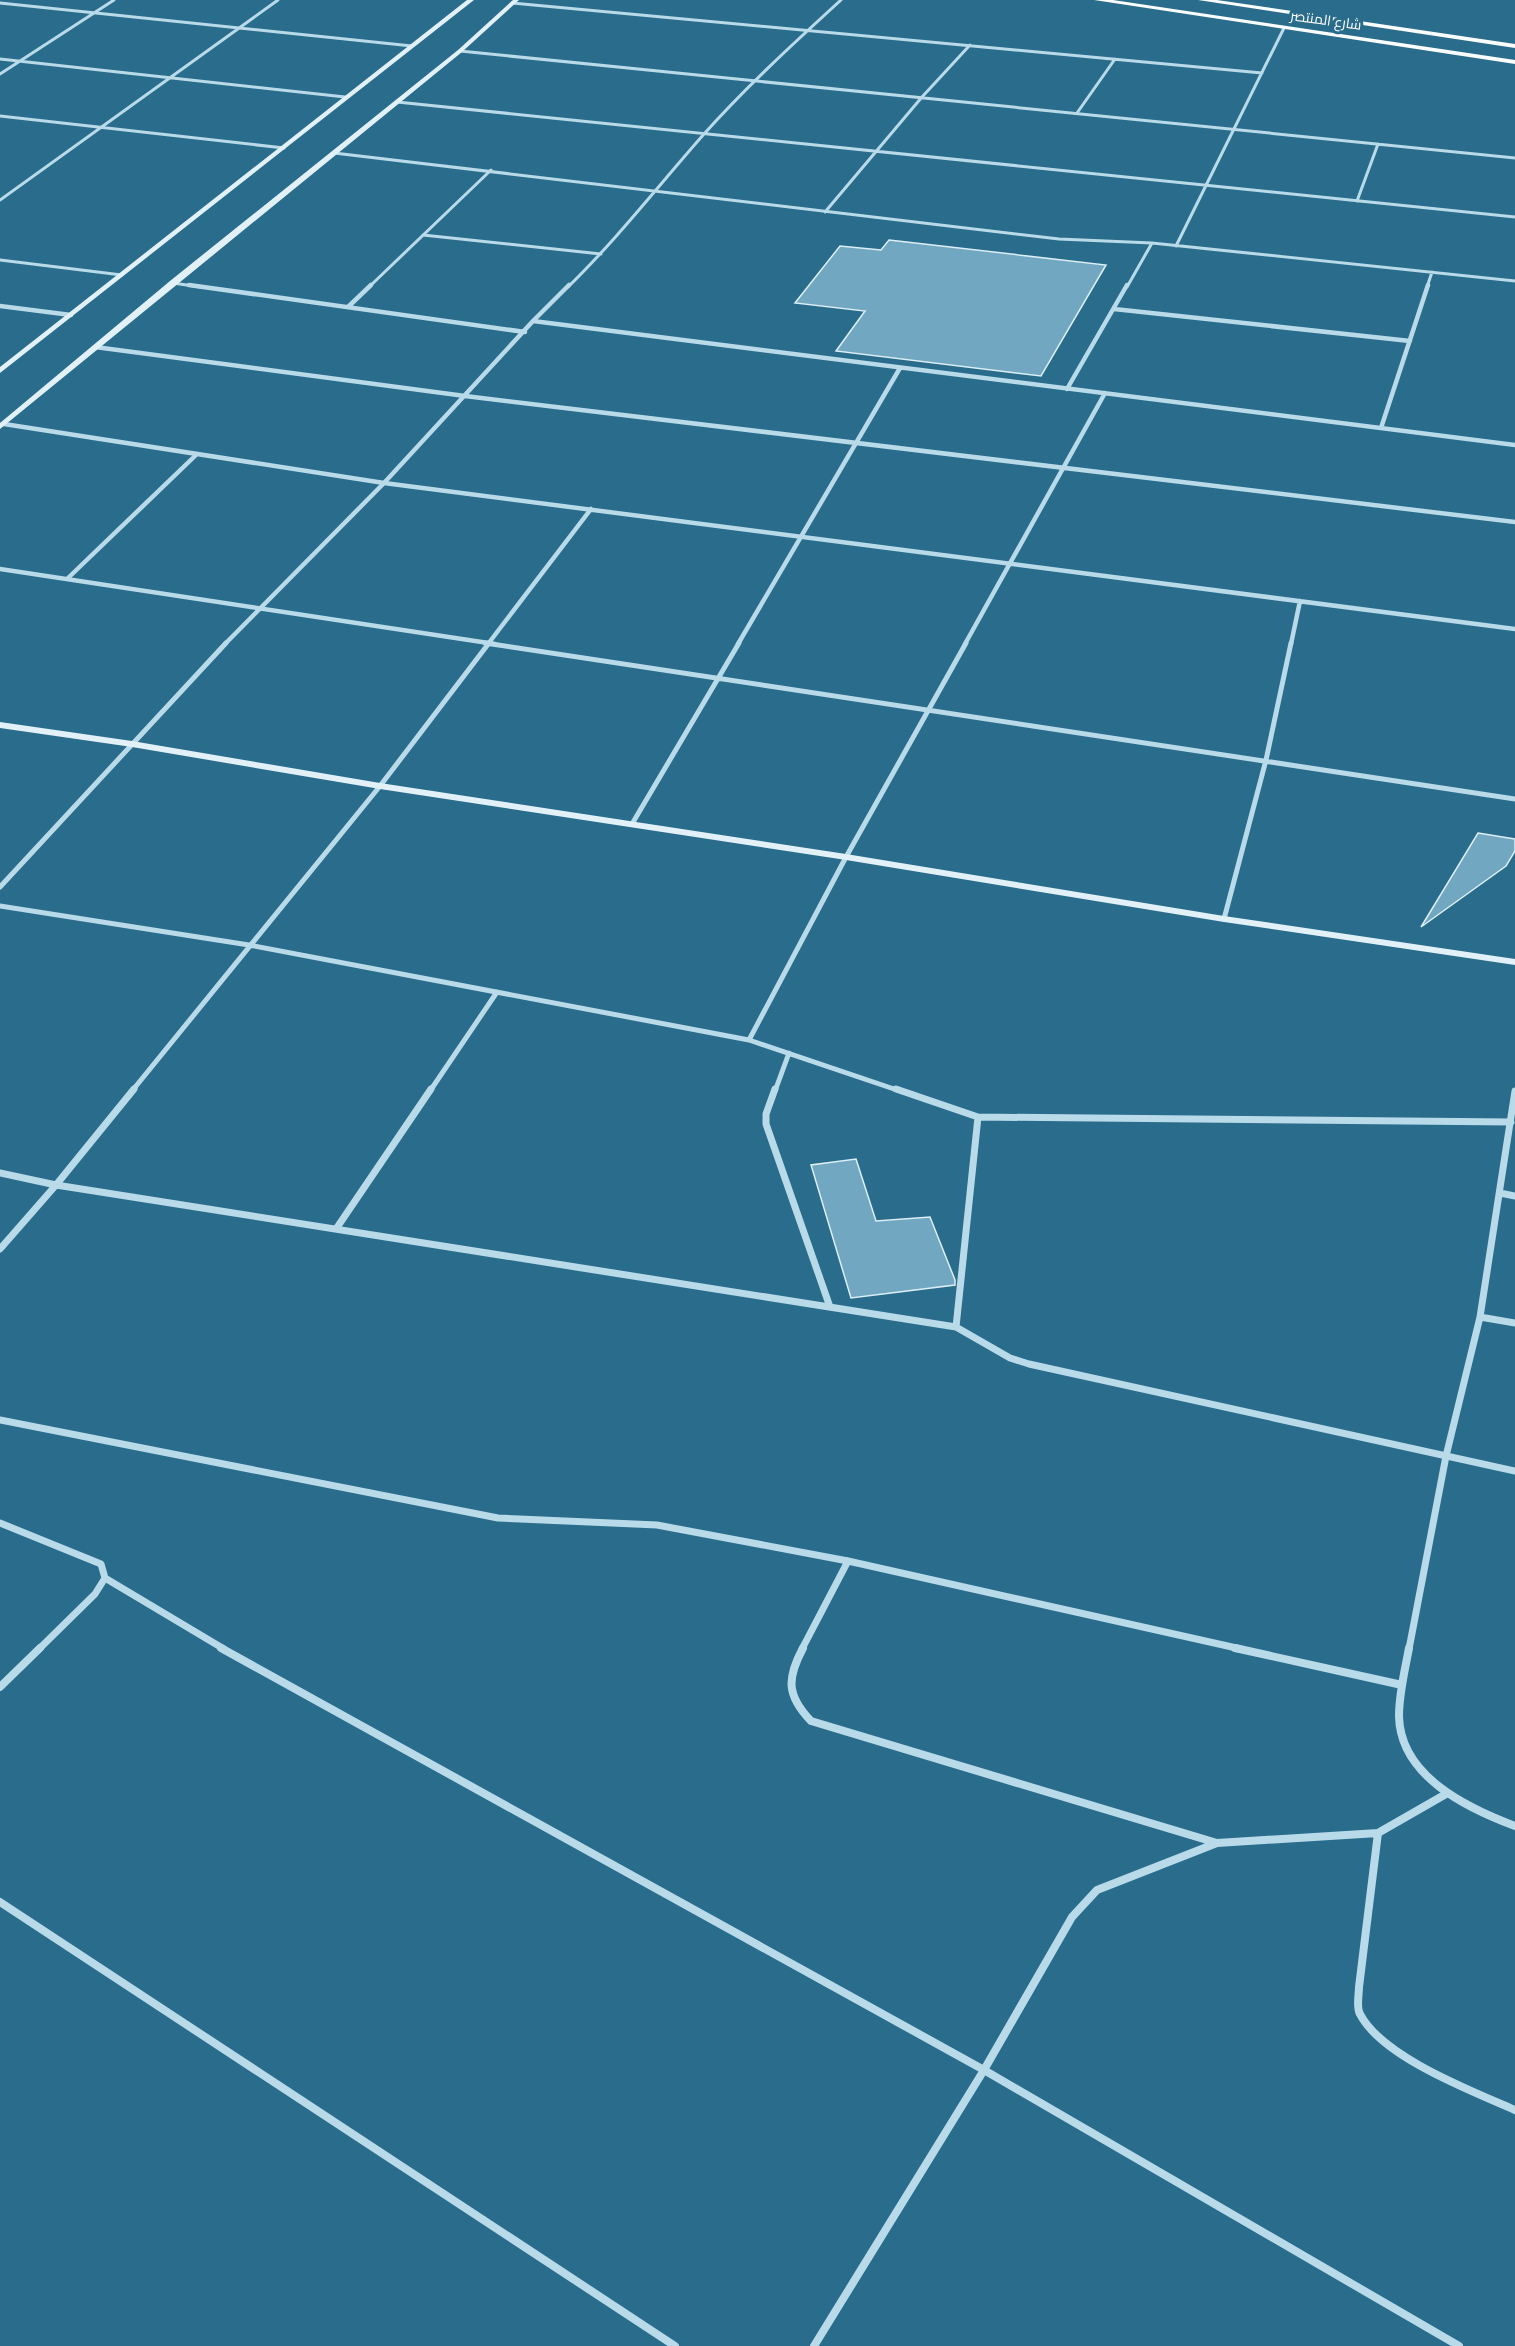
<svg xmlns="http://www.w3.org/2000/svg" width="1515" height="2346" font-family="Mulish,Cairo,sans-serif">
<rect width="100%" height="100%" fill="#296c8b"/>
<path fill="#71a7c0" stroke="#dceff7" stroke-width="1.5" d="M889,240l217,25 -65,111 -205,-25 29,-40 -70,-8 45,-57 41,4z
M1478,833l37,6v12l-9,15 -85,61z
M856,1159l20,62 54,-4 25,63v5l-104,13 -40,-133z"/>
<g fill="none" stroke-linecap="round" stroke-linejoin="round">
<path stroke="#b8dae9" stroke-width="3" d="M0,3l412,43
M512,3l750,70
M460,51l1055,107
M0,59l345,38
M0,74l114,-74
M397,102l1118,115
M1077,113l38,-54
M0,116l284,32
M334,153l725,86 93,4 363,38
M0,200l278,-200
M1357,201l21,-57
M825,212l97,-115 48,-52
M423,235l178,19
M1176,246l108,-218
M0,260l122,15
M173,283l27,4
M369,287l122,-117
M568,287c49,-48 91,-102 136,-153 43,-48 90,-91 137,-134
M1127,287l25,-44
M1427,287l5,-15"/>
<path stroke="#b8dae9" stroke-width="4.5" d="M189,285l336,47
M0,306l71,9
M348,307l23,-22
M1114,309l296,32
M533,321l982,124
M95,347l370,49 1050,126
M1067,389l60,-104
M4,424l380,59 1131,146
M1381,428l47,-143
M0,569l495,75
M67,579l130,-125
M225,644l159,-161 149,-162 36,-36
M488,644l103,-135
M738,644l162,-276
M965,644l140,-251
M1291,644l9,-43"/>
<path stroke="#b8dae9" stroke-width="5" d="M485,643l1030,156
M632,824l107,-181
M0,887l226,-244
M0,906l249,39 500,95 151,51
M1224,919l42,-159 25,-117
M749,1040l97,-183 120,-214
M132,1091l248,-305 109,-143
M430,1091l67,-99
M775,1091l14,-38"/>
<path stroke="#b8dae9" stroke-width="7" d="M775,1089l-9,25v10l64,183
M896,1089l82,28 533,5
M0,1173l56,12 900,142 54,31 19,6 486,107
M1500,1193l15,3
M336,1229l95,-140
M0,1249l56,-64 78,-96
M1480,1317l35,6
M956,1327l22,-210
M0,1420l498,98 159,7 191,36 393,88
M0,1523l101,41 4,14 119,71
M39,1649l56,-55 10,-16
M802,1649l46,-88
M1409,1649l37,-193 34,-139 35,-226"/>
<path stroke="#b8dae9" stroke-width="8" d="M221,1648l763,422 475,276
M803,1648c-16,30 -17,47 8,73l406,122
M1235,1648l167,37
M1409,1648c-4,22 -10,45 -10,68 1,60 68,92 116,110
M0,1687l40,-39
M1446,1794l-68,39 -19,154c0,8 -3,20 1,27 22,43 112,77 155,96
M0,1902l675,444
M814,2346l170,-276 88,-153 25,-27 120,-47 161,-10"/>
<path fill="#e2f1f8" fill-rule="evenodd" d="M467,0h7l-474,373v-6z
M513,0h6l-57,52 -462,377v-6l170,-142 288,-231z
M0,722l132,19 248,42 466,71 378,62 291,43v6l-291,-43 -378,-62 -466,-71 -248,-42 -132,-19z"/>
<path fill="#fafdfe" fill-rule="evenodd" d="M1094,0h19l402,60v4z
M1198,0h19l298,44v4z"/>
</g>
<g text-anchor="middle" stroke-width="6" stroke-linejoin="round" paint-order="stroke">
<g font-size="14" fill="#fff" stroke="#296c8b">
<text transform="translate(1326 20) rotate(8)" y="5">شارع المنتصر</text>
</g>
</g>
</svg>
